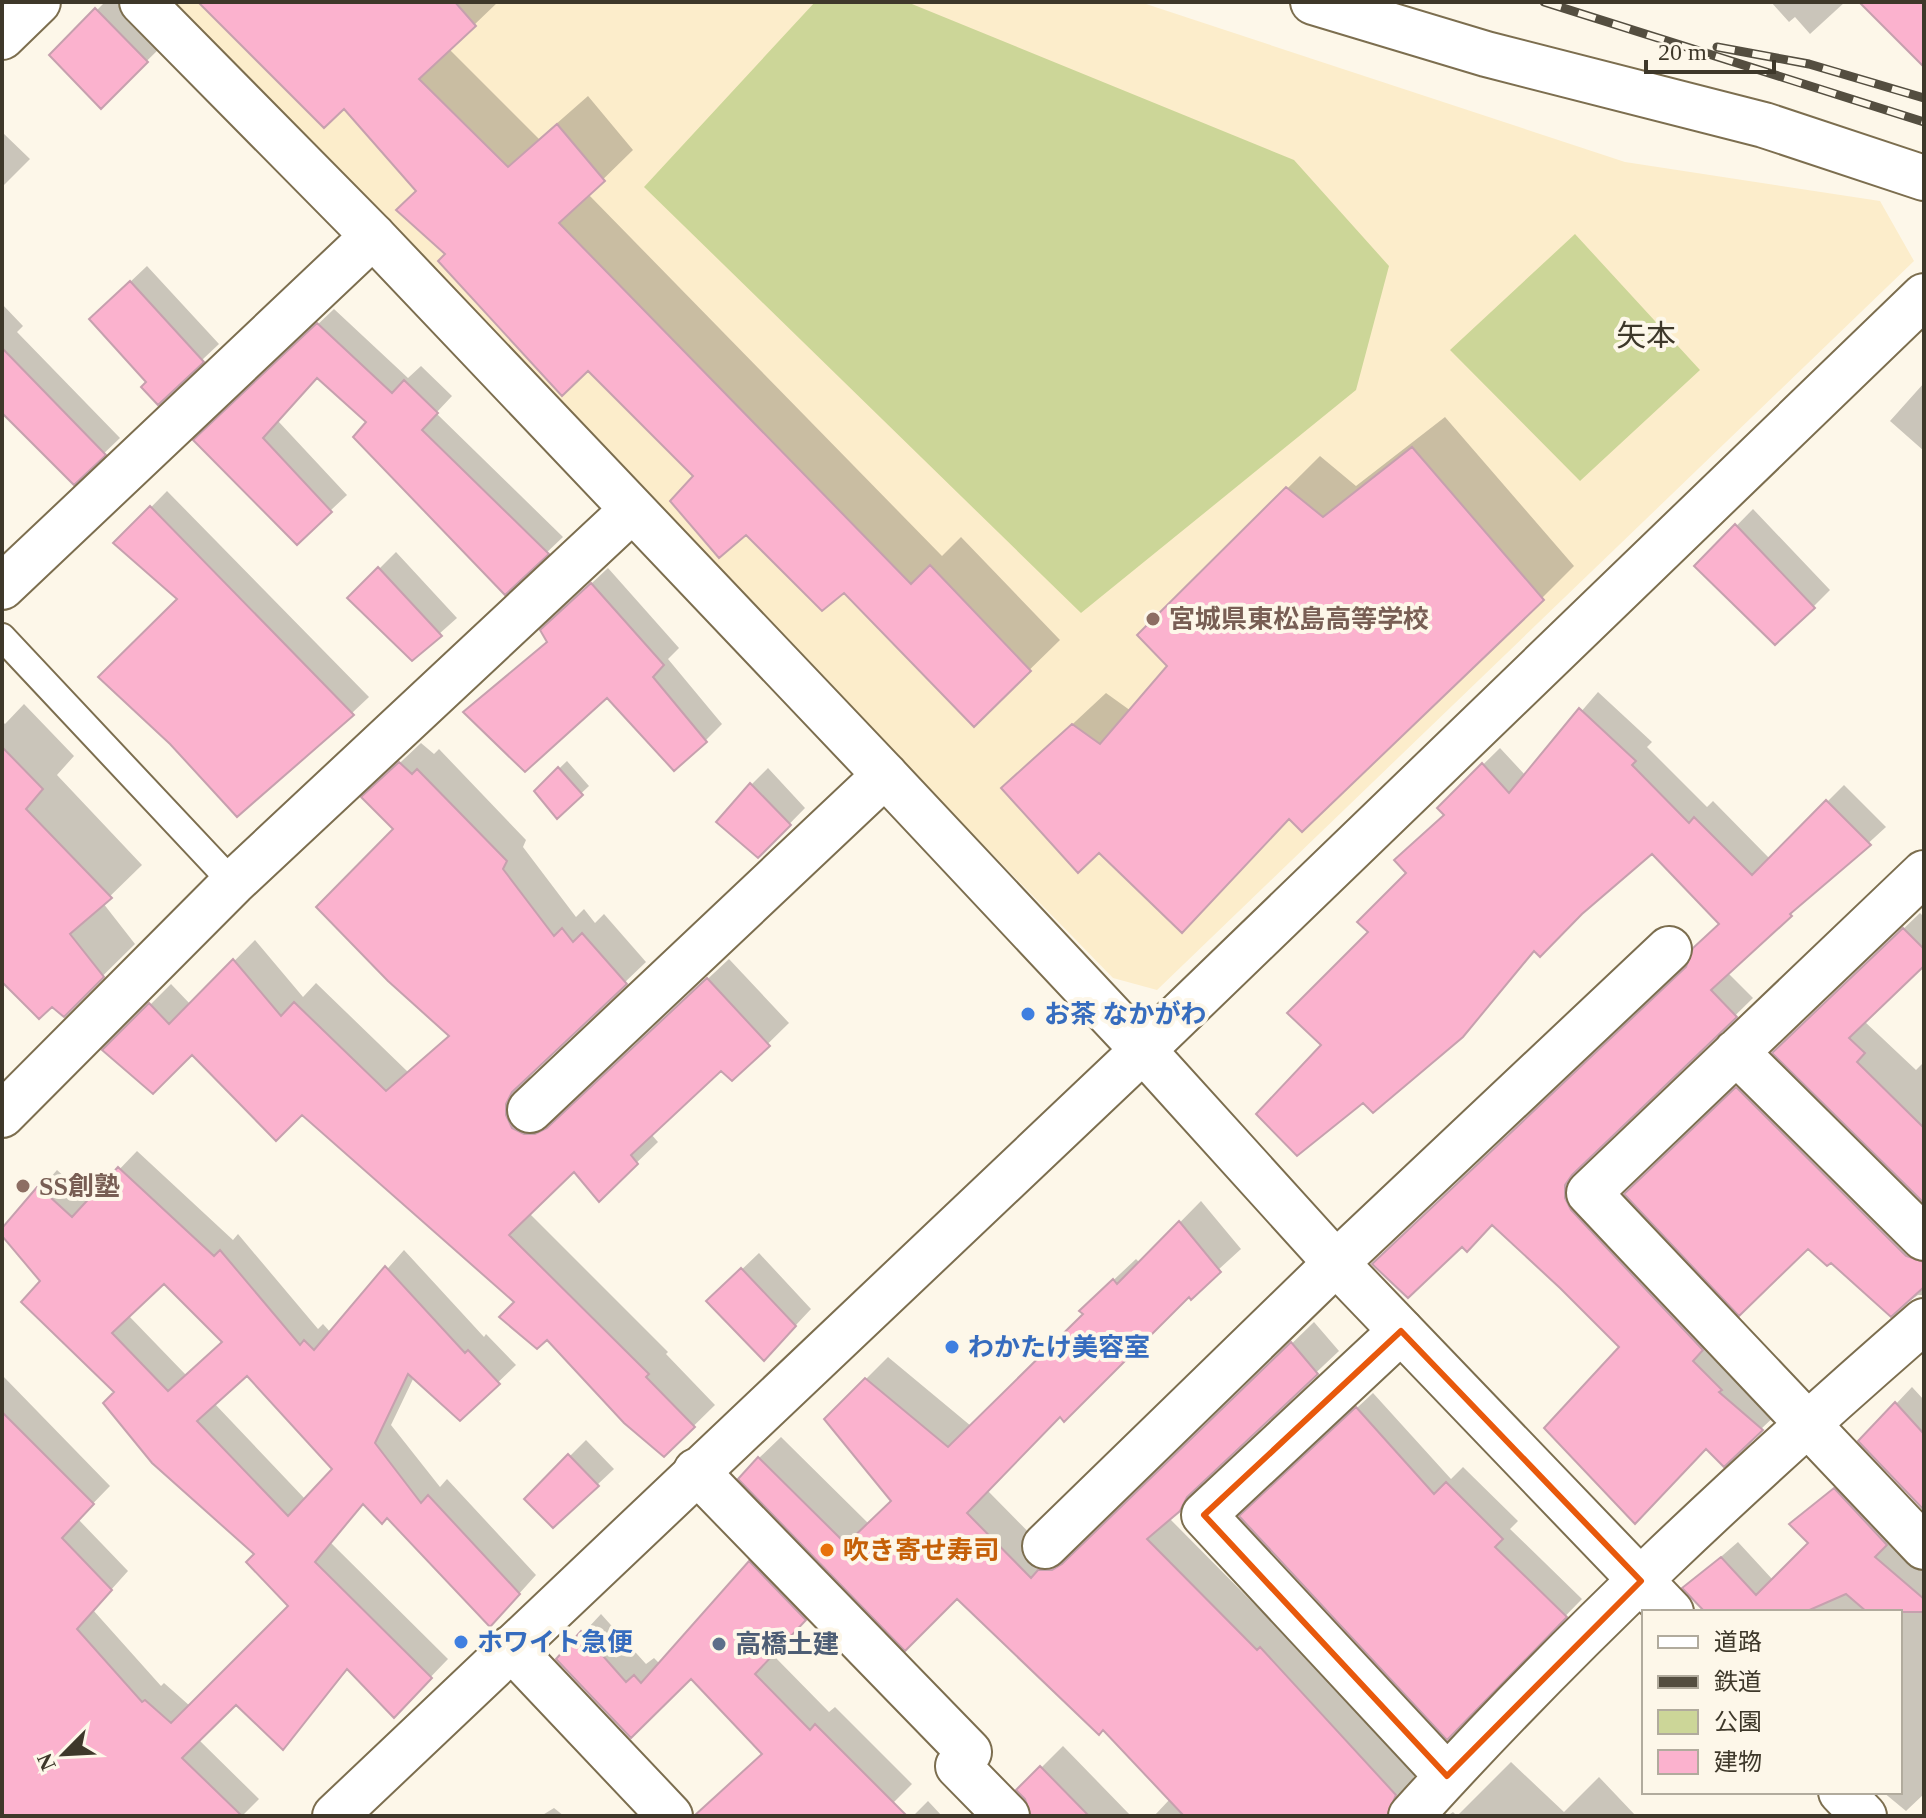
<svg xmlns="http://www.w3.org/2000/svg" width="1926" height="1818" font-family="'Times New Roman','Noto Sans JP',serif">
<rect width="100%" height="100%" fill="#fdf7e9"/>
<path fill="#fcedcb" d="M162,2h978l485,160 255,39 34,60 -757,729 -44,-12z"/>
<path fill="#ccd698" d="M815,2h92l387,158 95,106 -33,124 -275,223 -437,-426z
M1575,234l125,136 -120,111 -130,-131z"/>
<path fill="#0003" fill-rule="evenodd" d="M105,2h16l42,43 -62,61 -49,-51z
M218,2h280l-49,47 90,90 49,-43 45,54 -45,44 354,362 19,-19 99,103 -86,84 -130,-134 -148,-114 -108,-108 -140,-115 -30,-62 -74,-84z
M1771,2h74l-35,32 -15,-17 -6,5z
M2,132l28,27 -28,28z
M147,266l72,78 -17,16 -53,22 -41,-79z
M2,304l21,22 -6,6 103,106 -46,44 -72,-78z
M334,309l74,69 13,-12 31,30 -16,17 127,124 -58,55 -136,-170 -51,-46 -40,45 69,74 -50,47 -85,-117z
M1924,383v68l-34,-30z
M1445,417l129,149 -32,32 -252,219 -191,33 -95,-62 102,-95 25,18 38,-45 -29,-31 180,-179 36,30z
M167,491l202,206 -17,16 -172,-115 -64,-55z
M1753,509l77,81 -17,17 -116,-41z
M396,552l61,66 -45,40 -62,-60z
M608,568l71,80 -11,11 54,65 -17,17 -98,-45h-125l66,-55 -4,-4 15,-23z
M1598,692l54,50 -5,5 60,60 6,-6 57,58 74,-74 42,42 -159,145 26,26 -171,168 -1,14 198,232 -55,52 -102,-117 -130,-124 229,-300 -68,-72 -117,99 -74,85 -88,75 -50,-65 47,-113 75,-118 -7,-6 61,-60 26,28z
M24,704l50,52 -17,19 85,90 -39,38 32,41 -71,70 -12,-10 -50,-25v-258l3,3z
M421,743l13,11 5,-5 87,91 -3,7 53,70 8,-8 11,14 9,-9 42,48 -115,110 -5,21 19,21h13l12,-6 159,-149 60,64 -57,56 -11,-11 -70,66 7,8 -59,57 -25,-30 -45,44 139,139 -2,2 49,51 -51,50 -148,-153 -214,-190 -110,-59 -87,-3 66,-66 20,21 64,-65 48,57 13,-14 92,89 42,-37 -65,-258z
M567,761l22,25 -32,30 -21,-25z
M768,768l37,40 -47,48 -7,-71z
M1920,913l4,4v46l-60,58 52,49 8,-8v138l-133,-164z
M1754,1072l170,169v54h-6l-27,19 -60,-54 -23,-14 -165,-68z
M137,1151l96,89 5,-6 80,95 5,-5 8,9 73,-83 80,87 2,-3 30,31 -56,54 -46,-42 -23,48 49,62 7,-8 89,96 -29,32 -119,-92 -23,-13 -34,41 117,116 -54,56 -45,-47 -66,79 -47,-44 -38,36 61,60 -17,17h-230l-10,-10v-431l108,111 -32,33 50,52 -35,39 68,76 3,-3 26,23 101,-100 -34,-53 -141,-161 -73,-111 -41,-48 55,-63 33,30zM164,1281l60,60 -38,34 -58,-60zM248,1374l86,95 -28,31 -92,-97z
M1201,1201l40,48 -181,165 -73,76 67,68 8,-9h13l12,-6 227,-221 25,29 -132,124 -6,12 -32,31 111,112 3,-3 134,145 -10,16 15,28h-268l16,-17 -66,-71 -147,-131 -52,51 -146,-190 22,-21 88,87 24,-24 -67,-81 62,-62 83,69 115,-112 18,-25 32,-30 4,4z
M759,1253l52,56 -31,33 -71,-41z
M1912,1387l12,13 -1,107 -62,-66z
M1373,1393l78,86 12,-12 55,54 -8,8 72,70 -135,138 -189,-237z
M586,1440l28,29 -17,16 -70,14z
M1851,1473l39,66 34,30v225l-18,17 -23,-19h17v-180h-190l-25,-24 53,-46 35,38 37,-37 -18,-19z
M769,1544l55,56 -52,54 57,58 6,-5 77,77 -18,18 -25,14h-172l67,-63 -73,-77 -60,59 -72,-76 42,-45 45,50 8,-6 6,6z
M1063,1746l68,70h-98v-8l-14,-18z
M1511,1762l53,50 35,-35 37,39h-189l6,-4 4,4z
M928,1801l14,15h-29z
M554,1808l10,8h-23z"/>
<path fill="#fbb2ce" stroke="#c6a0ae" stroke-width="2" fill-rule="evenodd" d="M198,2h257l21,24 -57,53 89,88 49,-43 48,57 -46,42 352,361 19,-19 101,106 -57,56 -130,-134 -22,18 -76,-76 -27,23 -49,-57 23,-25 -105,-105 -26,25 -124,-135 7,-7 -49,-44 20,-19 -72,-82 -20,19z
M1859,2h65v65z
M95,8l53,54 -47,47 -52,-54z
M130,281l74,81 -46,43 -17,-18 5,-5 -57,-63z
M317,323l75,70 12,-13 34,33 -16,17 127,124 -44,41 -152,-158 13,-15 -49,-44 -54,60 69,74 -35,33 -104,-105z
M2,348l104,107 -32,30 -72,-72z
M1412,447l132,153 -242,232 -13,-13 -107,114 -83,-80 -21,20 -77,-85 71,-64 28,20 67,-78 -30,-31 149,-148 37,30z
M150,506l204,209 -117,102 -67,-73 -72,-67 79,-78 -64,-56z
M1735,524l80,84 -40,37 -81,-79z
M378,567l64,69 -30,25 -65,-63z
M591,583l73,82 -11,12 54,65 -33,29 -67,-73 -82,74 -62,-60 84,-70 -7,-12z
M1579,708l57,53 -4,4 57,58 5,-6 58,58 74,-75 45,45 -81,69 2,2 -81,74 26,27 -165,158 -7,10v13l6,12 132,140 -10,11 29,29 -3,2 44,38 -39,37 -18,-18 -71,75 -91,-96 75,-81 -59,-59 -68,-63 -25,27 -5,-5 -54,51 -36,-34 314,-297 7,-19 26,-24 -67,-70 -70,60 -42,43 -6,-6 -71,86 -90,76 -10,-10 -66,53 -41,-42 65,-69 -34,-32 81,-81 -11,-10 49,-49 -12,-13 50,-45 -7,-7 45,-45 27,30z
M2,747l41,42 -17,20 86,89 -42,36 34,43 -40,40 -12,-10 -13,12 -37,-37z
M399,762l13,12 5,-5 90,92 -4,8 51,67 8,-8 11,14 9,-9 45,51 -115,108 -6,12v11l6,13 12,6h11l12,-6 160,-150 63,68 -38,35 -11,-10 -90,84 7,9 -39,38 -25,-30 -65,63 140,139 -3,3 49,50 -31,30 -40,-34 -77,-83 -10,9 -38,-32 15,-15 -212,-187 -26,26 -84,-86 -39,39 -51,-44 47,-47 20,21 64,-65 48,57 13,-14 92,89 63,-55 -61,-55 -72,-74 77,-78 -32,-32z
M558,767l25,28 -26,24 -23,-28z
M750,783l41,42 -33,33 -42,-36z
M1903,928l21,21v17l-75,72 16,15 -8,9 67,66v75l-152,-150z
M1736,1087l170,169 18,6v25l-33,30 -60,-54 -4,3 -19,-17 -69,67 -115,-122z
M118,1167l96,89 6,-6 80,95 4,-5 10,10 71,-84 80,87 3,-3 32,34 -40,37 -52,-47 -33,69 46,60 7,-8 92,99 -30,33 -103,-109 -5,6 -19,-20 -48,58 117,116 -38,40 -47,-49 -64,81 -47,-45 -54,53 60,58h-240v-404l92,92 -32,34 50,52 -35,39 65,73 3,-2 26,23 117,-117 -42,-44 8,-8 -102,-91 -49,-60 11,-11 -93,-90 19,-21 -38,-45v-8l36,-42 34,31zM164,1284l58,58 -54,49 -56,-58zM247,1376l85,93 -44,47 -91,-95z
M1179,1221l42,51 -30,28 -2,-3 -125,125 -4,-5 -93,96 64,65 7,-8h14l10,-6 229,-222 27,32 -131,123 -7,14 -33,28 110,111 3,-3 136,148 -9,21h-203l-81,-86 -4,5 -142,-136 -52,52 -167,-172 20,-22 88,87 45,-43 -67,-82 41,-41 83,69 135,-133 -4,-3 34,-32 4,5z
M741,1268l55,58 -32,35 -58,-60z
M1895,1402l29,32 -1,75 -65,-68z
M1356,1407l78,87 12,-12 57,57 -8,8 72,70 -120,123 -208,-224z
M568,1454l31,32 -46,42 -29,-29z
M1834,1488l53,57 -12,12 49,42v13h-57l-21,-18 -41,18h-100l-23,-24 39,-31 35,38 52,-52 -19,-19z
M749,1561l57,59 -51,54 55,56 5,-6 92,92h-213l68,-62 -71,-75 -60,59 -75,-79 25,-28 45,51 8,-7 7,8z
M1040,1766l49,50h-58l-6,-17 -9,-9z"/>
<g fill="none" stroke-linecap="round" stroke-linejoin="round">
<g stroke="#7c6e4f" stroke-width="30">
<path id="service" d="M2,637l231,246"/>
</g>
<g stroke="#7c6e4f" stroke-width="48">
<path id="minor" d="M2,587l371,-351
M1924,873l-335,320 335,354
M1736,1052l188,186
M530,1110l355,-335
M2,1115l231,-232 398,-372
M1401,1331l-197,184 243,261
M696,1471l273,281 -11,14 49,50
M1045,1546l291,-283 333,-314
M511,1648l159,168
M1411,1816c159,-176 334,-339 513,-495"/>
</g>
<g stroke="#7c6e4f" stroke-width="48">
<path id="tertiary" d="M142,2l231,234 512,539 258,275 193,213 335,349
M1313,2l173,52 278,71 160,53
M2,37l36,-35
M1841,1792l23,24
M335,1816l808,-766 781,-754"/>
</g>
<use href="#service" stroke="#fff" stroke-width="26"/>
<use href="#minor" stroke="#fff" stroke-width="44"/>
<use href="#tertiary" stroke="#fff" stroke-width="44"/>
<g stroke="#544e40" stroke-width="9">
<path id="rail" d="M1544,2l380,120
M1717,47l92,17 115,34"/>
</g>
<use href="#rail" stroke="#fdf7e9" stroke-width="6" stroke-dasharray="18" stroke-linecap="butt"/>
</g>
<path fill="none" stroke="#e8590c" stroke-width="6" stroke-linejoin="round" d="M1401,1331l240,250 -194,195 -243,-261z"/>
<g fill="#8d6e63" stroke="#fdf7e9" stroke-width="3">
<circle cx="1153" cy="619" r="8"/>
<circle cx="23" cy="1186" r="8"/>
</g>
<g fill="#3f7fe0" stroke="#fdf7e9" stroke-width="3">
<circle cx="1028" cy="1014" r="8"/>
<circle cx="952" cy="1347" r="8"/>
<circle cx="461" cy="1642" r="8"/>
</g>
<circle fill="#e8710a" stroke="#fdf7e9" stroke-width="3" cx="827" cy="1550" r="8"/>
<circle fill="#5c6f8a" stroke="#fdf7e9" stroke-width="3" cx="719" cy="1644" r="8"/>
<g text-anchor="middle" stroke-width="8" stroke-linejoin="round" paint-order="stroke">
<g font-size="26" font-weight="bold" fill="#785e54" stroke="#fdf7e9" text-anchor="start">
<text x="1169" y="628">宮城県東松島高等学校</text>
<text x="39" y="1195">SS創塾</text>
</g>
<g font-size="26" font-weight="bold" fill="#366cbe" stroke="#fdf7e9" text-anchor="start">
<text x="1044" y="1023">お茶 なかがわ</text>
<text x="968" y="1356">わかたけ美容室</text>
<text x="477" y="1651">ホワイト急便</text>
</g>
<g font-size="26" font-weight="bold" fill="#c56008" stroke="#fdf7e9" text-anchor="start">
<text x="843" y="1559">吹き寄せ寿司</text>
</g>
<g font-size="26" font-weight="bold" fill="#4e5e75" stroke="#fdf7e9" text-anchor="start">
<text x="735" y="1653">高橋土建</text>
</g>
<g font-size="30" fill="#3e382a" stroke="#fdf7e9">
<text x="1646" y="346">矢本</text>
</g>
</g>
<rect width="1926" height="1818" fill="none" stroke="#3e382a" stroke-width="8"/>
<rect x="1642" y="1610" width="260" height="184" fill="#fdf7e9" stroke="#b1ab9d" stroke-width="2"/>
<rect x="1658" y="1636" width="40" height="12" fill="#ffffff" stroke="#b1ab9d" stroke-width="2"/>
<text x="1714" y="1650" font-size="24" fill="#3e382a">道路</text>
<rect x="1658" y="1676" width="40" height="12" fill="#544e40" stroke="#b1ab9d" stroke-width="2"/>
<text x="1714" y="1690" font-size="24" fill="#3e382a">鉄道</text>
<rect x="1658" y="1710" width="40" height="24" fill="#ccd698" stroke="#b1ab9d" stroke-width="2"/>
<text x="1714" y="1730" font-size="24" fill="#3e382a">公園</text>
<rect x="1658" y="1750" width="40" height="24" fill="#fbb2ce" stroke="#b1ab9d" stroke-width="2"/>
<text x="1714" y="1770" font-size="24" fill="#3e382a">建物</text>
<g transform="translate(64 1754) rotate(246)" stroke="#fdf7e9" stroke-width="6" paint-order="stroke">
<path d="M0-6L14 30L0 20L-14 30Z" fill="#3e382a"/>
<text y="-12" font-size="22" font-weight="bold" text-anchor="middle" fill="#3e382a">N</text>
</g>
<path d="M1646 60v12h128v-12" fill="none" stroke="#3e382a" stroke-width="4"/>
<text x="1658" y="60" font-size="24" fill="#3e382a" stroke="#fdf7e9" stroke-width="6" paint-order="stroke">20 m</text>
</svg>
